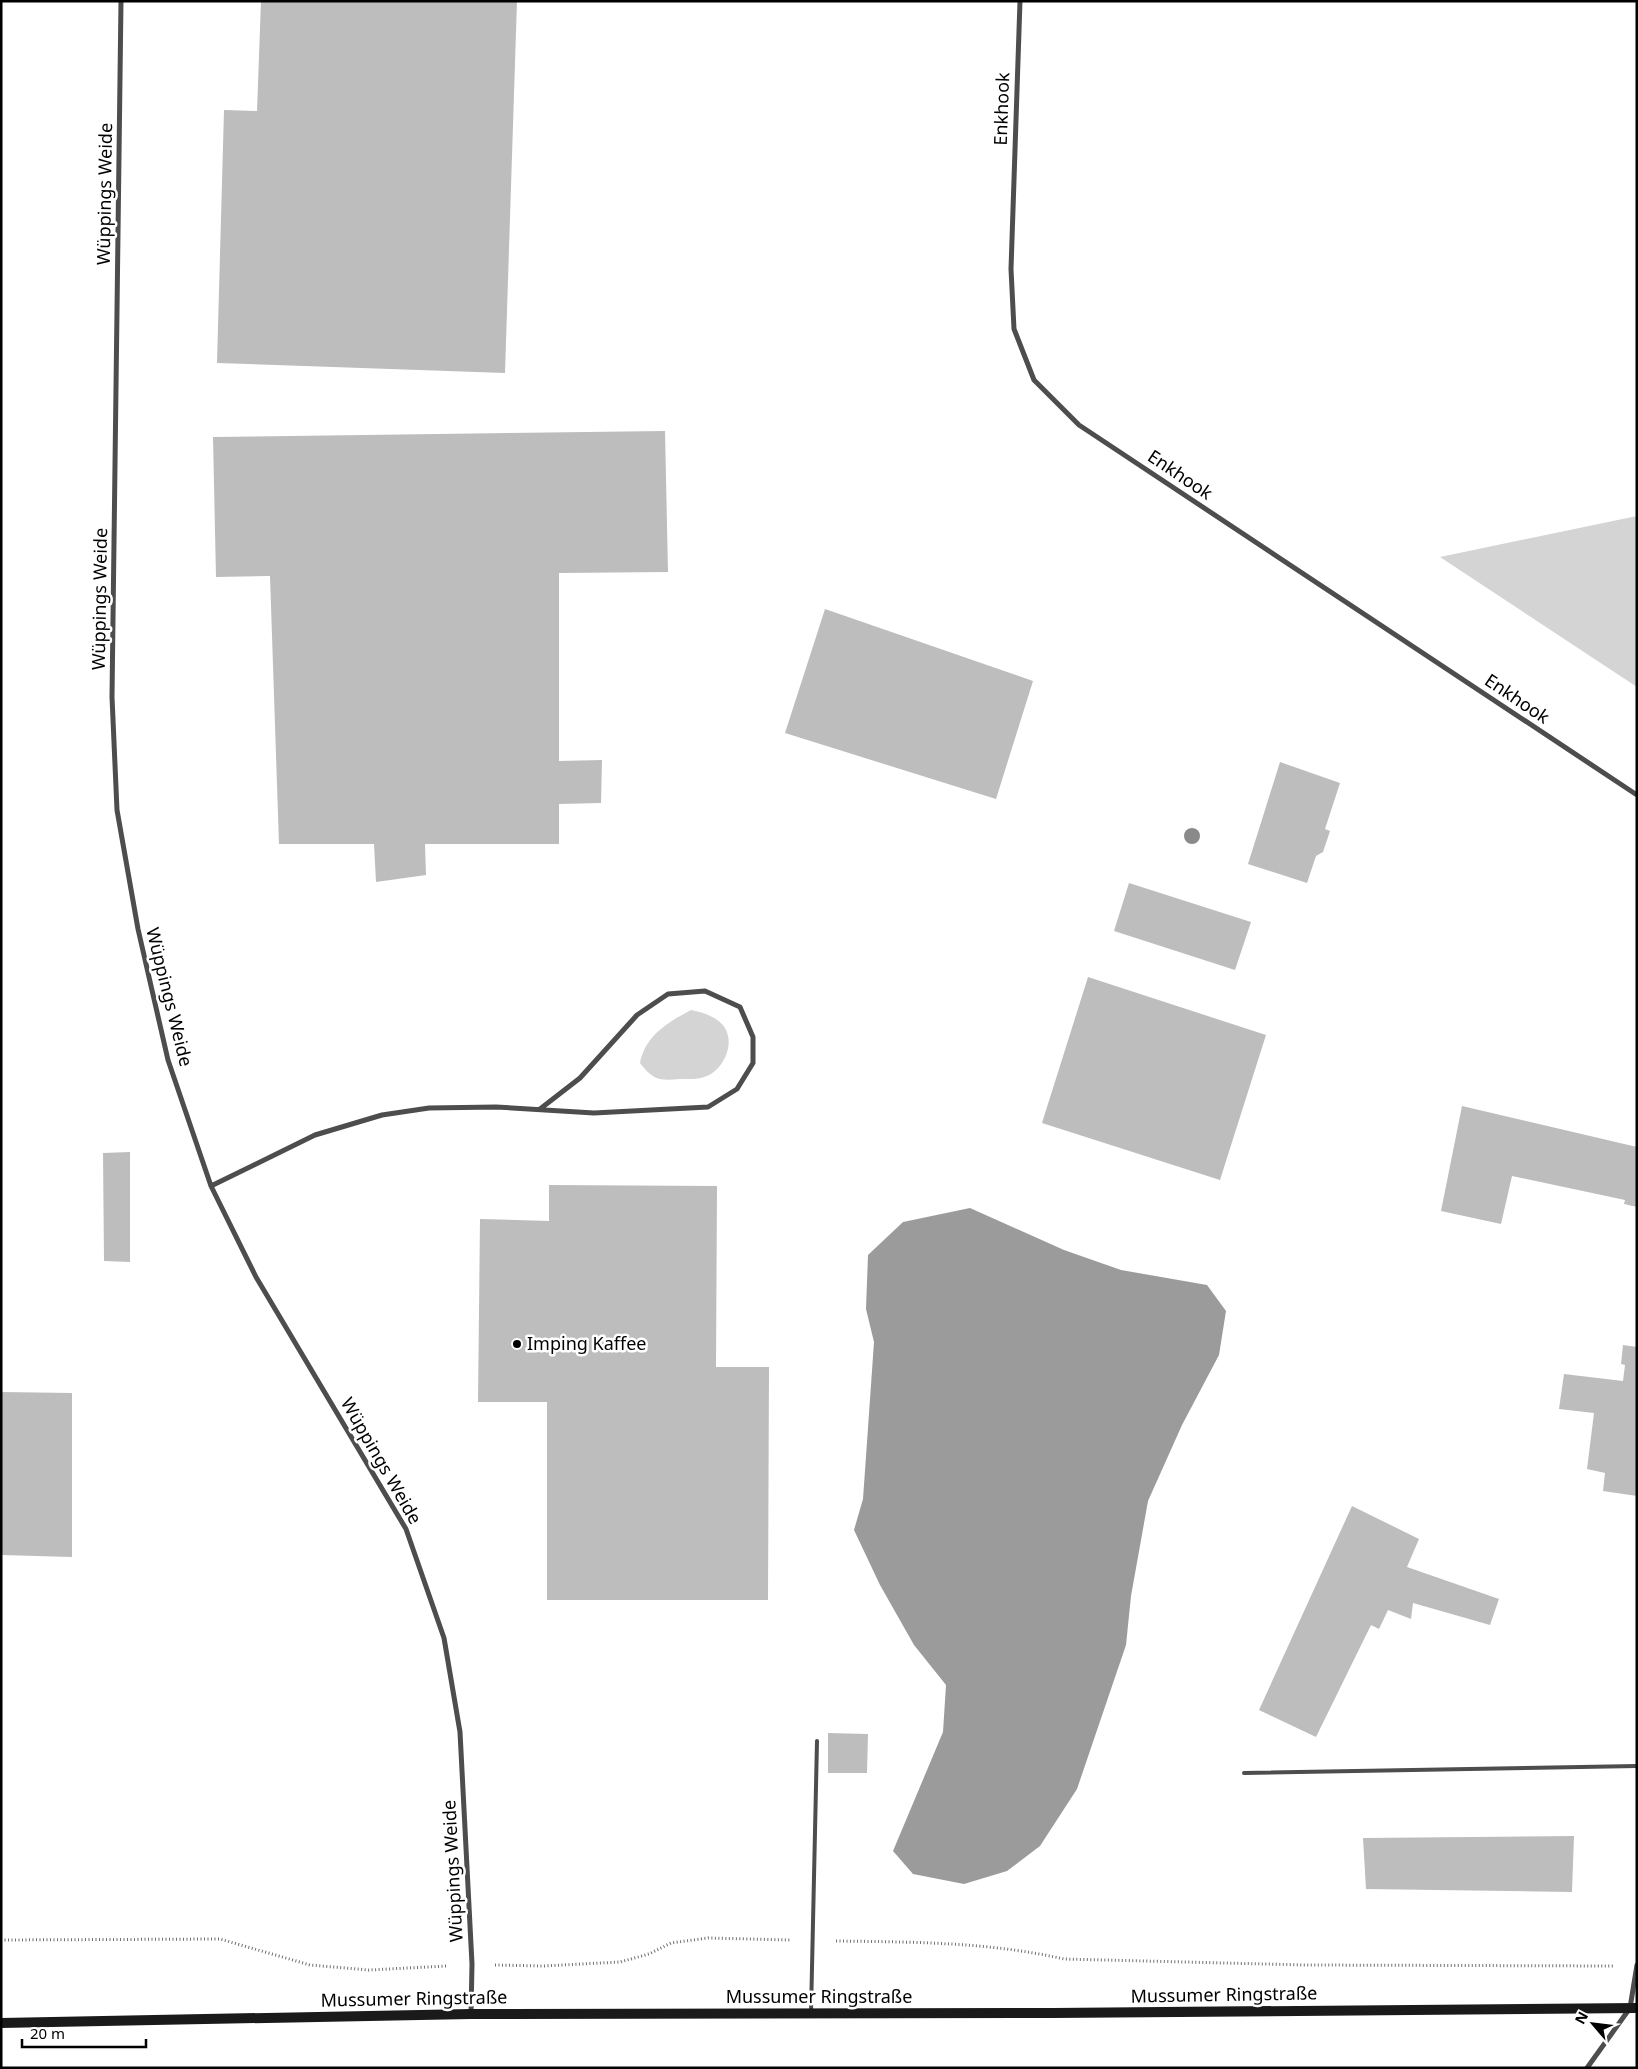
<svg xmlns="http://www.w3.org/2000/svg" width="1638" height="2069" font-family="'Noto Sans',sans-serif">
<rect width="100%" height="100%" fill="#fff"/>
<path fill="#d4d4d4" d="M1637,516v171l-197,-130z
M691,1010c11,2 27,7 34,18 10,17 -2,41 -18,48 -8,4 -19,3 -27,3 -21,2 -27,1 -40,-16 5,-27 28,-41 51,-53z"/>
<path fill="#9b9b9b" d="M970,1208l94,42 57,20 86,15 19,26 -7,44 -37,70 -34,76 -17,95 -5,49 -49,144 -37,57 -33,25 -43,13 -51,-10 -20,-23 50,-119 3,-47 -32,-40 -34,-60 -26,-55 9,-31 11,-157 -8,-33 2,-54 35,-33z"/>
<path fill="#bdbdbd" d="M261,1h256l-12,372 -288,-10 7,-253 33,1z
M665,431l3,141 -109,1v188l43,-1 -1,43 -42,1v40h-134l1,31 -50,7 -2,-38h-95l-9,-268 -54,1 -3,-140z
M825,609l208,72 -37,118 -211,-66z
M1280,762l60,21 -15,46 5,2 -7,21 -7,4 -9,27 -59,-19z
M1129,883l122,39 -16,48 -121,-39z
M1088,977l178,58 -46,145 -178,-57z
M1462,1106l175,41v60l-13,-3 1,-4 -113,-24 -11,48 -60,-13z
M130,1152v110l-26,-1 -1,-108z
M549,1185l168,1 -1,181h53l-1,233h-221v-198h-69l2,-183 69,2z
M1623,1345l14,2v149l-34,-5 2,-18 -18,-4 7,-56 -35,-4 5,-35 59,7 2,-16 -4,-1z
M1,1392l71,1v164l-71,-2z
M1352,1506l67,33 -12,28 92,32 -9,26 -77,-22 -2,16 -23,-9 -9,19 -8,-4 -55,112 -57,-27z
M828,1733l40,1 -1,39h-39z
M1574,1836l-2,56 -206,-3 -3,-51z"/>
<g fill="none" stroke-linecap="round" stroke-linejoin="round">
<path stroke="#6f6f6f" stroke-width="3" stroke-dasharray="1 2.5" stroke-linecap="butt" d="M1,1940l219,-1 90,26 59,5 78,-4
M836,1941c77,1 153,1 228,18l241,6 308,1
M495,1965l48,1 77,-4 29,-8 22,-11 37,-5 82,2"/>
<path stroke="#4d4d4d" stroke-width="4" d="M1244,1773l393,-7
M811,2013l6,-272"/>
<path stroke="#4d4d4d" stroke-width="5" d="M121,1l-9,696 5,113 21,119 30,131 43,126 45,91 150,252 38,109 16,94 12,232 -1,50
M1020,1l-9,268 3,60 20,51 45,45 558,370
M211,1186l104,-51 67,-20 47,-7 67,-1 98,6 114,-6 29,-18 16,-26v-26l-13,-30 -35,-16 -37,3 -31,21 -57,63 -40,31
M1587,2068l43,-60 7,-43"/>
<path stroke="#1a1a1a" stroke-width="10" d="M1,2023l470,-9 582,-1 584,-5"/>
</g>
<circle fill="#8a8a8a" cx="1192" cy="836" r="8"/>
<circle fill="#000" stroke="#fff" stroke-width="2" cx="517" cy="1344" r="5"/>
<g text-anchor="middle" stroke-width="5" stroke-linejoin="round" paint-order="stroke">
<g font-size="18" fill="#000" stroke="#fff">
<text transform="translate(1002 109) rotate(-88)" y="6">Enkhook</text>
<text transform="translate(105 194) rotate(-89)" y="6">Wüppings Weide</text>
<text transform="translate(1180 475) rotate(34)" y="6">Enkhook</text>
<text transform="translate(100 599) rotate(-89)" y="6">Wüppings Weide</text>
<text transform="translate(1517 699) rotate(34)" y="6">Enkhook</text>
<text transform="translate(169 997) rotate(76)" y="6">Wüppings Weide</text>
<text transform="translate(381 1461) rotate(60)" y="6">Wüppings Weide</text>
<text transform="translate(453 1871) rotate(-93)" y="6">Wüppings Weide</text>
<text transform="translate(1224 1995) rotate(-1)" y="6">Mussumer Ringstraße</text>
<text x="819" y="2003">Mussumer Ringstraße</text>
<text transform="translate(414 1999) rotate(-1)" y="6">Mussumer Ringstraße</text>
</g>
<g font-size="18" fill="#000" stroke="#fff" text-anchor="start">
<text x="527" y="1350">Imping Kaffee</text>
</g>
</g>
<rect width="1638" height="2069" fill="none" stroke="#000000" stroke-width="5"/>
<g transform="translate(1593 2024) rotate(298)" stroke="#ffffff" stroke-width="4" paint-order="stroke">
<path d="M0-4L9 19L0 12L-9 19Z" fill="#000000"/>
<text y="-8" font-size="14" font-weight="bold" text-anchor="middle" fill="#000000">N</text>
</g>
<path d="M22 2039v8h124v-8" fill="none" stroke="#000000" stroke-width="2.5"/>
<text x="30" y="2039" font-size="15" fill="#000000" stroke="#ffffff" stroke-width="4" paint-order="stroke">20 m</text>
</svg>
